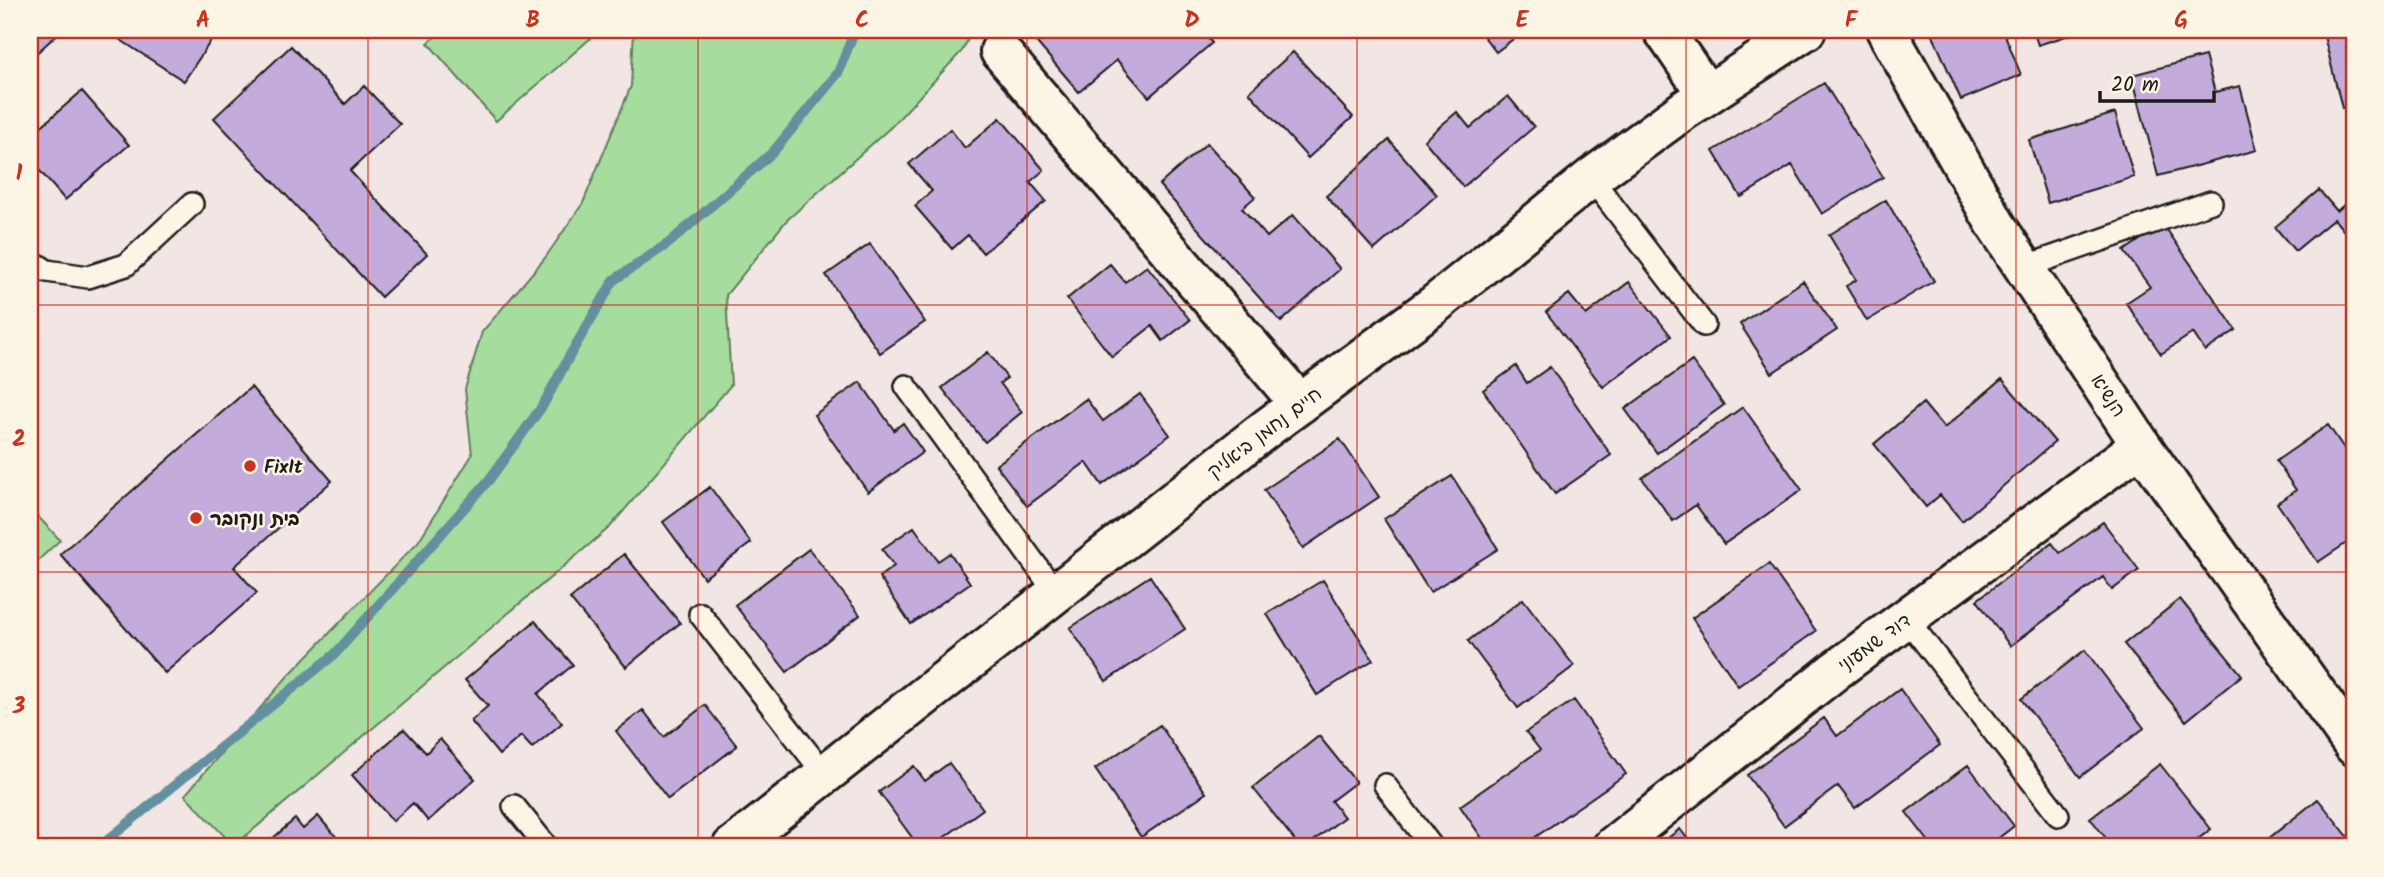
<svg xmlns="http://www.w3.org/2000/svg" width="2384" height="877" font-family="Kalam,'Playpen Sans Hebrew',sans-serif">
<rect width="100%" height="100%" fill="#f1e6e3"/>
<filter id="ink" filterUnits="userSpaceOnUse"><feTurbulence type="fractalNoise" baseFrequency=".0143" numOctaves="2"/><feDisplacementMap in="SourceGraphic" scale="14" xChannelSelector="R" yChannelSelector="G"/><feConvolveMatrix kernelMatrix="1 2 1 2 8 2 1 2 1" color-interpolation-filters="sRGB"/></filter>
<g filter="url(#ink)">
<path fill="#a7dc9f" stroke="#627c5e" stroke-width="2" d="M443,30h157l-104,91 -68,-78z
M634,30h339l-11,21 -70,75 -106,95 -60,74 5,90 -121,142 -376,319 -49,-51 102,-118 131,-135 54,-87 -7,-66 17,-57 63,-74 38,-55 48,-117z
M30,508l30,32 -30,28z"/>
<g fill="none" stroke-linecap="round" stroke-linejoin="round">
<path stroke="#64909f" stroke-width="10" d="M99,847l236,-193 154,-174 54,-75 27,-50 44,-75 55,-37 104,-91 65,-79 17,-43"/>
</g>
<path fill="#c3acdb" stroke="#1c1c1c" stroke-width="2" d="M30,30h32l-32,29z
M121,30h97l-34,51 -68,-44z
M1026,30h175l11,13 -63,54 -32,-37 -38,32z
M1479,30h46l-29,22z
M1940,30h63l18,45 -60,25 -29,-67z
M2033,30h52l-47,15z
M2334,30h20v75l-12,3 -19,-76z
M291,46l54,58 19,-18 36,38 -50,47 77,83 -46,43 -167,-179z
M1293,52l60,65 -45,41 -59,-66z
M2205,56l10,36 25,-6 17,64 -99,26 -26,-101z
M1824,83l59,94 -61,37 -30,-49 -51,32 -28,-46z
M82,91l47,54 -64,55 -26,-30 -9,8v-42z
M1508,96l26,31 -71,60 -39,-47 33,-28 13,16z
M2115,113l19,64 -86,26 -19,-63z
M1000,118l44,52 -14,12 16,19 -63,52 -15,-18 -16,14 -37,-43 17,-15 -23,-27 41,-35 15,19z
M1389,140l48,55 -63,55 -48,-54z
M1207,143l48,54 -13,11 25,29 26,-22 47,54 -59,53 -122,-137z
M2319,190l18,21 17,-15v47l-20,-24 -39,32 -20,-24z
M1886,200l48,81 -67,40 -21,-35 10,-6 -27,-45z
M2163,224l73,106 -31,21 -12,-18 -32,21 -35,-51 24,-16 -26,-36z
M870,244l55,78 -45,31 -54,-78z
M1110,264l15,18 22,-16 43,54 -27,21 -11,-15 -40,31 -45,-58z
M1803,281l34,49 -65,43 -32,-49z
M1629,282l42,54 -68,51 -57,-75 23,-18 17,21z
M988,352l19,26 -7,5 22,29 -37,30 -43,-54z
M1692,361l32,44 -67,48 -32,-44z
M1516,366l11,17 23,-16 61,88 -56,39 -72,-104z
M2002,379l53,63 -93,79 -22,-26 -14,12 -52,-63 49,-41 21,25z
M860,382l34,48 9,-7 20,29 -55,40 -54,-77z
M251,387l81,94 -98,86 23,26 -92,80 -105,-119z
M1140,394l30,41 -68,50 -16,-23 -59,44 -31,-41 90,-66 17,22z
M1743,407l59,83 -78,54 -28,-39 -23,16 -31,-43z
M2328,425l26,38v75l-36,24 -41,-59 19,-13 -20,-29z
M1340,439l39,58 -76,51 -39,-58z
M1452,476l46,73 -68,43 -46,-73z
M710,487l41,56 -47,35 -41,-56z
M2103,522l36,48 -27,20 -9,-13 -93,69 -33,-46 75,-57 8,10z
M914,527l24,34 12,-8 20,30 -59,41 -32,-47 15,-11 -12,-17z
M809,549l51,66 -73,57 -52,-67z
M624,554l56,69 -54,44 -56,-68z
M1769,564l47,67 -78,55 -46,-68z
M1150,576l35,53 -79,52 -36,-53z
M1323,580l50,80 -56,35 -50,-81z
M1523,599l51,67 -56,42 -50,-67z
M2180,599l62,76 -56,46 -62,-77z
M535,621l38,44 -35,29 24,29 -30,25 -11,-12 -22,19 -28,-34 17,-15 -23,-26z
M2085,650l59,78 -64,49 -59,-78z
M1900,689l40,56 -85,63 -17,-22 -54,40 -37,-51 77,-57 13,18z
M1574,700l52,74 -105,73h-33l-28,-41 80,-56 -14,-18z
M705,705l32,41 -69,53 -52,-68 27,-21 21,27z
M1160,725l46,68 -65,44 -46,-68z
M404,729l22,24 14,-14 35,40 -47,42 -15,-18 -20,18 -41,-46z
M1319,736l37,46 -25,19 13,16 -38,30h-6l-47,-59z
M949,763l34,46 -52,38h-12l-40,-55 35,-26 11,15z
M2160,764l51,65 -23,18h-75l-23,-29z
M1968,765l46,61 -27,21h-54l-27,-35z
M2318,799l36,45v3h-96z
M318,816l27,31h-82l32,-28 8,10z
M1680,829l14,18h-38z"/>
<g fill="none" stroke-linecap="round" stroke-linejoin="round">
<g stroke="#1c1c1c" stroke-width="26">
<path id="service" d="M1591,178l113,147
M30,260l17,11 41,6 38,-12 66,-61
M2024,267l187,-65
M906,386l150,207
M700,614l125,161
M1906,618l152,197
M1385,785l47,62
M514,806l33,41"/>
</g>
<g stroke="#1c1c1c" stroke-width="44">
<path id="minor" d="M1663,30l44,64
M1886,30l110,195 145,220 213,301
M1000,51l300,353
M732,847l535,-419 167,-123 157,-127 93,-68 122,-80
M1612,847l224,-177 305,-225"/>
</g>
<use href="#service" stroke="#fcf5e5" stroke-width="21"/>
<use href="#minor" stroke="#fcf5e5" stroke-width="38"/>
</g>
</g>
<path fill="none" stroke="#c8321e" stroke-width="2" stroke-opacity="0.55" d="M368,30v817M698,30v817M1027,30v817M1357,30v817M1686,30v817M2016,30v817M30,305h2324M30,572h2324"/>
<g fill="#c8321e" stroke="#fcf5e5" stroke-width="2.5">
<circle cx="250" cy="466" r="7"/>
<circle cx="196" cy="518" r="7"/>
</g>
<g text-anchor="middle" stroke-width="5" stroke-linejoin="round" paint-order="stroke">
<g font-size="19" fill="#1c1c1c" stroke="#fcf5e5">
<text transform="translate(2109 395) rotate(57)" y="7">הנשיא</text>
<text transform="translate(1264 432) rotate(-37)" y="7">חיים נחמן ביאליק</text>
<text transform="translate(1874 642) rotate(-36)" y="7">דוד שמעוני</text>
</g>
<g font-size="19" font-weight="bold" fill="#1c1c1c" stroke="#fcf5e5" text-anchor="start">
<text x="264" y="473">FixIt</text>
<text x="210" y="525">בית ונקובר</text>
</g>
</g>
<rect width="2384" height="877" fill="none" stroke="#fcf5e5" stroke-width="77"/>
<path d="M2100 91v10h114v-10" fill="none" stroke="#1c1c1c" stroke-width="3.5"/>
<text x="2111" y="91" font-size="21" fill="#1c1c1c" stroke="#fcf5e5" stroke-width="5" paint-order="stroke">20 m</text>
<rect x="38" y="38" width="2308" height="800" fill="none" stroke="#c8321e" stroke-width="2.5"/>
<g font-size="23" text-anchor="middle" font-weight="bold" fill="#c8321e">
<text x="203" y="27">A</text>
<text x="533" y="27">B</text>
<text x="862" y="27">C</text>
<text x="1192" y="27">D</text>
<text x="1522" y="27">E</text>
<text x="1851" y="27">F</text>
<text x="2181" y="27">G</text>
<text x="19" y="180">1</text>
<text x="19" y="446">2</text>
<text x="19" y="713">3</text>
</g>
</svg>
